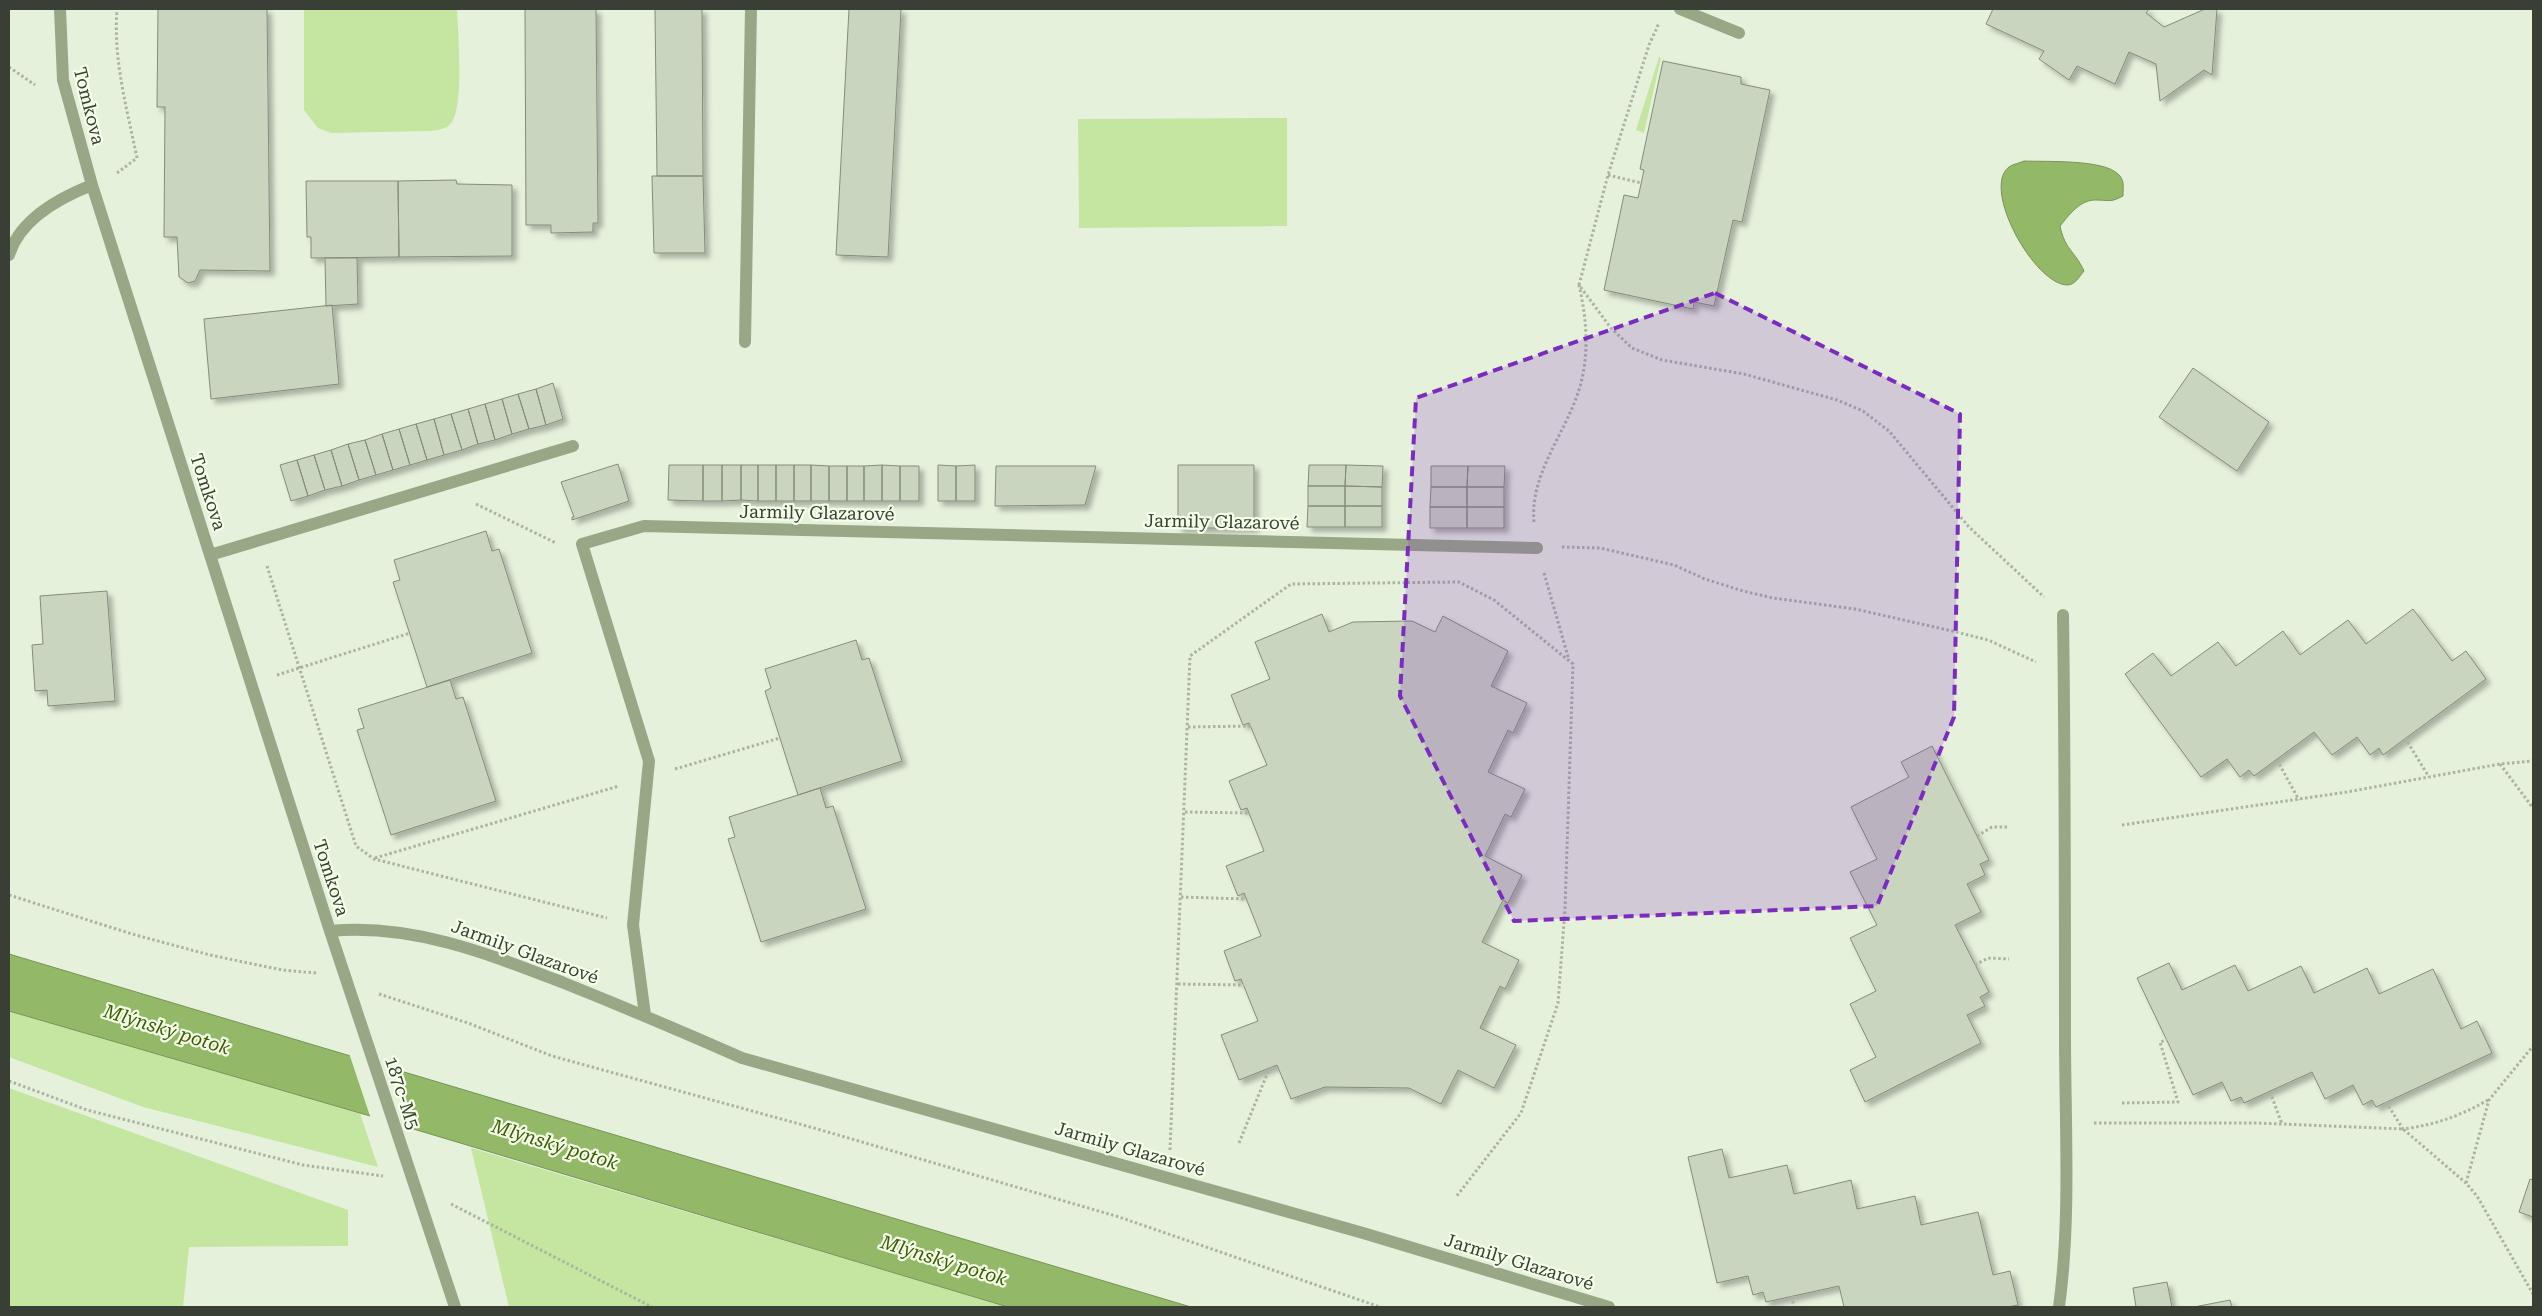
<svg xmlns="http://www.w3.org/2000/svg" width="2542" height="1316" font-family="'Roboto Serif',serif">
<defs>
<filter id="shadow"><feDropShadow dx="4.5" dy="4.5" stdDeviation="2.5" flood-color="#0004"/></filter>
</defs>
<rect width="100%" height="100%" fill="#e6f1dc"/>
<path fill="#c4e6a0" d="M304,9h153c1,25 7,94 -5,113 -5,7 -13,8 -21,9l-100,2 -13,-5 -14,-18z
M1659,57l2,1 -17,75 -8,-3z
M1287,118v108l-208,2 -1,-109z
M9,1011l351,102 18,54 -235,-60 -134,-50z
M9,1088l339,122v36l-159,1 -6,60h-174z
M471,1148l537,159h-499z"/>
<path fill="#93b868" stroke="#789459" d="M2024,161c21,1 79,-2 94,13 7,6 5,13 5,22 -13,7 -14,4 -28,4 -15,0 -26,15 -35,26 5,24 15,25 24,45 -5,6 -9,14 -17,14 -33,-1 -86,-97 -58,-118 4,-3 11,-4 15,-6z
M9,954l1182,353h-183l-648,-194 -351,-102z"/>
<path fill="#e6f1dc" d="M349,1053l44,14 22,66 -44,-14z"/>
<path fill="#cad5c0" stroke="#838d79" filter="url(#shadow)" d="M158,9h109l3,262 -70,-1 -5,11 -7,2 -9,-6 -2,-40h-13l1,-130h-8z
M525,9h71l2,214h-5v9l-42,1v-8h-25z
M655,9h47l1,167h-46z
M849,9h52l-13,248 -52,-2z
M1993,9h156l-3,4 18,14 41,-18h12l-5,66 -8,-5 -44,31 -4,-37 -27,-12 -14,32 -38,-18 -8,14 -30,-21 5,-8 -58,-27z
M1663,61l78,16v7l29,6 -28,132 -9,-2 -19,86 -20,-4 -1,7 -89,-19 20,-95 14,3 6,-28 -4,-1z
M652,176h51l2,77h-51z
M456,180l1,4 55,1v71l-113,1 -1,-76z
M306,181h92l1,76 -88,1v-21h-4z
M325,258h32l1,46 -32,2z
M332,305l7,79 -128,15 -7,-80z
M2193,368l76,54 -32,49 -78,-54z
M553,383l10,36 -17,6 -10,-36z
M536,389l10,36 -17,4 -11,-35z
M518,394l11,35 -17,5 -10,-35z
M502,399l10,35 -17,6 -10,-36z
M485,404l10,36 -17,4 -10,-35z
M468,409l10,35 -16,6 -11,-36z
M451,414l11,36 -18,5 -10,-36z
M434,419l10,36 -17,5 -11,-36z
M416,424l11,36 -17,5 -11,-36z
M399,429l11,36 -17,5 -11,-36z
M382,434l11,36 -17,5 -11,-35z
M365,440l11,35 -17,5 -11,-36z
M348,444l11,36 -17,6 -11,-36z
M331,450l11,36 -17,4 -11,-35z
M314,455l11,35 -17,6 -11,-36z
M297,460l11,36 -17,5 -11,-36z
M618,464l11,37 -57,19v-3h2l-13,-35z
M669,465h34v36l-35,-1z
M703,465h19v36h-19z
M722,465h19v35l-19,1z
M741,465h17v36l-17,-1z
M758,465h18v36h-18z
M776,465h18v36h-18z
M794,465h17v36h-17z
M811,465l18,1v35h-18z
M882,465l18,1v35h-18z
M882,465v36h-18v-35z
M938,465l18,1v35h-18z
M975,465v36h-19v-35z
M1178,465h76v63h-76z
M1309,465h37l-1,21h-37z
M1346,465l37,1 -1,21 -37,-1z
M829,466h18v35h-18z
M847,466h17v35h-17z
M900,466h19v35h-19z
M996,466h100l-11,39 -90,1z
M1431,466h37l-1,21h-36z
M1468,466h37l-1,21h-37z
M1308,486h37v20h-37z
M1345,486l37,1v19h-37z
M1431,487h36v20h-37z
M1467,487h37v20h-37z
M1308,506h37v21h-38z
M1345,506h37v21h-37z
M1430,507h37v21h-37z
M1467,507h37v21h-37z
M486,531l6,20 7,-2 33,104 -105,34 -34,-105 7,-2 -6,-20z
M107,591l8,110 -67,5 -1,-16 -12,1 -3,-46 11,-1 -3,-48z
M2413,609l39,52 14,-10 20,28 -103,76 -4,-7 -9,7 -13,-18 -25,18 -18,-23 -60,44 -5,-6 -9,7 -13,-18 -26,18 -76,-103 28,-21 18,23 47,-34 18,24 47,-35 17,24 48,-35 18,24z
M1322,614l7,18 24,-10 59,-1 23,11 8,-16 65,35 -17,35 36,17 -14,30 -5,-3 -20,42 37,17 -14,28 -6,-3 -20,42 37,19 -14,28 -5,-3 -21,42 37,18 -14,29 -5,-3 -20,42 36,17 -22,43 -36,-18 -17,34 -32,-16 -84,-1 -34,12 -14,-34 -38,15 -18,-45 37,-14 -17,-42 -6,2 -11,-30 37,-15 -17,-43 -6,3 -12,-30 38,-15 -17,-43 -6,2 -12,-29 38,-16 -18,-42 -6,2 -12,-30 39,-16 -15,-37z
M856,640l6,20 7,-2 33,103 -104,34 -33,-104 6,-3 -6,-19z
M450,680l6,19 7,-2 33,104 -105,34 -34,-105 7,-2 -6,-19z
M1932,746l57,114 -9,4 5,11 -18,9 14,28 -26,13 34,67 -9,5 5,9 -18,9 14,28 -116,59 -15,-32 26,-13 -26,-53 26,-13 -26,-53 27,-13 -27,-53 27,-13 -26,-52 58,-30 -8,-15z
M820,788l6,20 7,-2 33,103 -105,33 -33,-103 7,-2 -6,-20z
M2169,963l13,27 53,-25 13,26 53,-25 13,27 53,-25 12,26 54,-25 28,60 16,-8 15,32 -116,54 -4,-7 -9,5 -10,-20 -28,14 -13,-27 -68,31 -3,-6 -10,4 -9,-19 -29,13 -56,-117z
M1722,1149l7,29 58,-13 7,29 57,-14 6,29 58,-13 6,29 57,-13 15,63 17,-4 8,34 -10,2h-164l-5,-21 -73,16 -3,-10 -10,3 -5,-19 -31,7 -29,-126z
M2530,1179l3,1v37l-14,-5z
M2167,1282l5,25h-36l-3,-19z
M2230,1300l2,7h-38z"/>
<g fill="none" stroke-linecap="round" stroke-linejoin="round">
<path stroke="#abb4a3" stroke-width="3" stroke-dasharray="2.5 2.5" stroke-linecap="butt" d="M9,67l26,18
M117,173l20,-15c-10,-49 -24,-98 -20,-149
M1608,175l33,8
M1579,285l29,-110 41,-130 10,-22
M476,504l80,39
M1534,522c-4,-44 25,-80 41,-121 15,-37 13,-77 4,-116l32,43 21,20 30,12 82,14 93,26 26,11 26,20 80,96 75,70
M1562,547l38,1 74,17 31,14 38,12 30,7 82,11 97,22 36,9 48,22
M267,566l89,280 18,13 233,59
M1544,573l25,87
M277,675l133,-42
M1188,727l63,-1
M2405,738l24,39
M2277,760l22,40
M2500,764l33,44
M675,769l105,-31
M1185,812l64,1
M2122,825l225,-33 153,-28 33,-3
M1977,836l15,-9h17
M375,858l244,-72
M9,895l123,39 78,21 72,15 34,3
M1181,897l65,2
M1975,965l13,-7 21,1
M1178,984l66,1
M379,994l89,29 84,33 262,72 305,89 261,90
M9,1081l78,29 216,55 80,11
M2270,1092l12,32
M2386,1102l17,27c32,-4 57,-13 85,-29
M2122,1103l56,-1 -18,-60 7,-2
M2094,1123h163l146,6 63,54 11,13 56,98
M1239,1143l31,-76
M1170,1150l20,-494 101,-72 168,-2 35,18 79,64 -8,245 -7,94 -37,110 -65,84
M2466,1183l23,-83 44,-54
M451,1204l201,103
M1793,1296v11"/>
<path stroke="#98a886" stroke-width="12" d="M60,9l3,71 29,105 238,746 125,376
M1680,9l59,24
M9,255c11,-36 50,-57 83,-70
M745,342l6,-333
M210,555l363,-109
M330,931c82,-8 159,23 234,52 60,24 119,49 178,75l621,175 246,74
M645,1015l-12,-90 16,-164 -67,-217 62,-18 893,22
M2059,1307c12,-89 6,-182 6,-272 0,-140 0,-280 -2,-420"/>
</g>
<path fill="#7b2cbf" fill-opacity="0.2" stroke="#7b2cbf" stroke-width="4" stroke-dasharray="10 6" stroke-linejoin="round" d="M1715,293l245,121 -6,303 -77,189 -363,15 -114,-225 16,-298z"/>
<g text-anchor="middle" stroke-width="4.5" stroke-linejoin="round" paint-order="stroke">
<g font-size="18" fill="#3a3f36" stroke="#f4ffe9">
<text transform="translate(89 106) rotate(76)" y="6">Tomkova</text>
<text transform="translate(208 492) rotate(72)" y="6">Tomkova</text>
<text transform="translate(817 513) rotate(1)" y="6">Jarmily Glazarové</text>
<text transform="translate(1222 522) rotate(1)" y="6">Jarmily Glazarové</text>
<text transform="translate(331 878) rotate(72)" y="6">Tomkova</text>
<text transform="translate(525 952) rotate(20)" y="6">Jarmily Glazarové</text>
<text transform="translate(402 1093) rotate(72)" y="6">187c-M5</text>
<text transform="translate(1130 1149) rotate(16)" y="6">Jarmily Glazarové</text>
<text transform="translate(1519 1262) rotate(17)" y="6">Jarmily Glazarové</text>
</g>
<g font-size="19" font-style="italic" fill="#3d5d00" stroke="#f4ffe9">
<text transform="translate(167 1029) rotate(17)" y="7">Mlýnský potok</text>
<text transform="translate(555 1144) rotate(17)" y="7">Mlýnský potok</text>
<text transform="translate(944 1260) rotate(17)" y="7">Mlýnský potok</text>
</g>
</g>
<rect width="2542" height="1316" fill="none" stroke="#3a3f36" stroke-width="20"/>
</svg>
